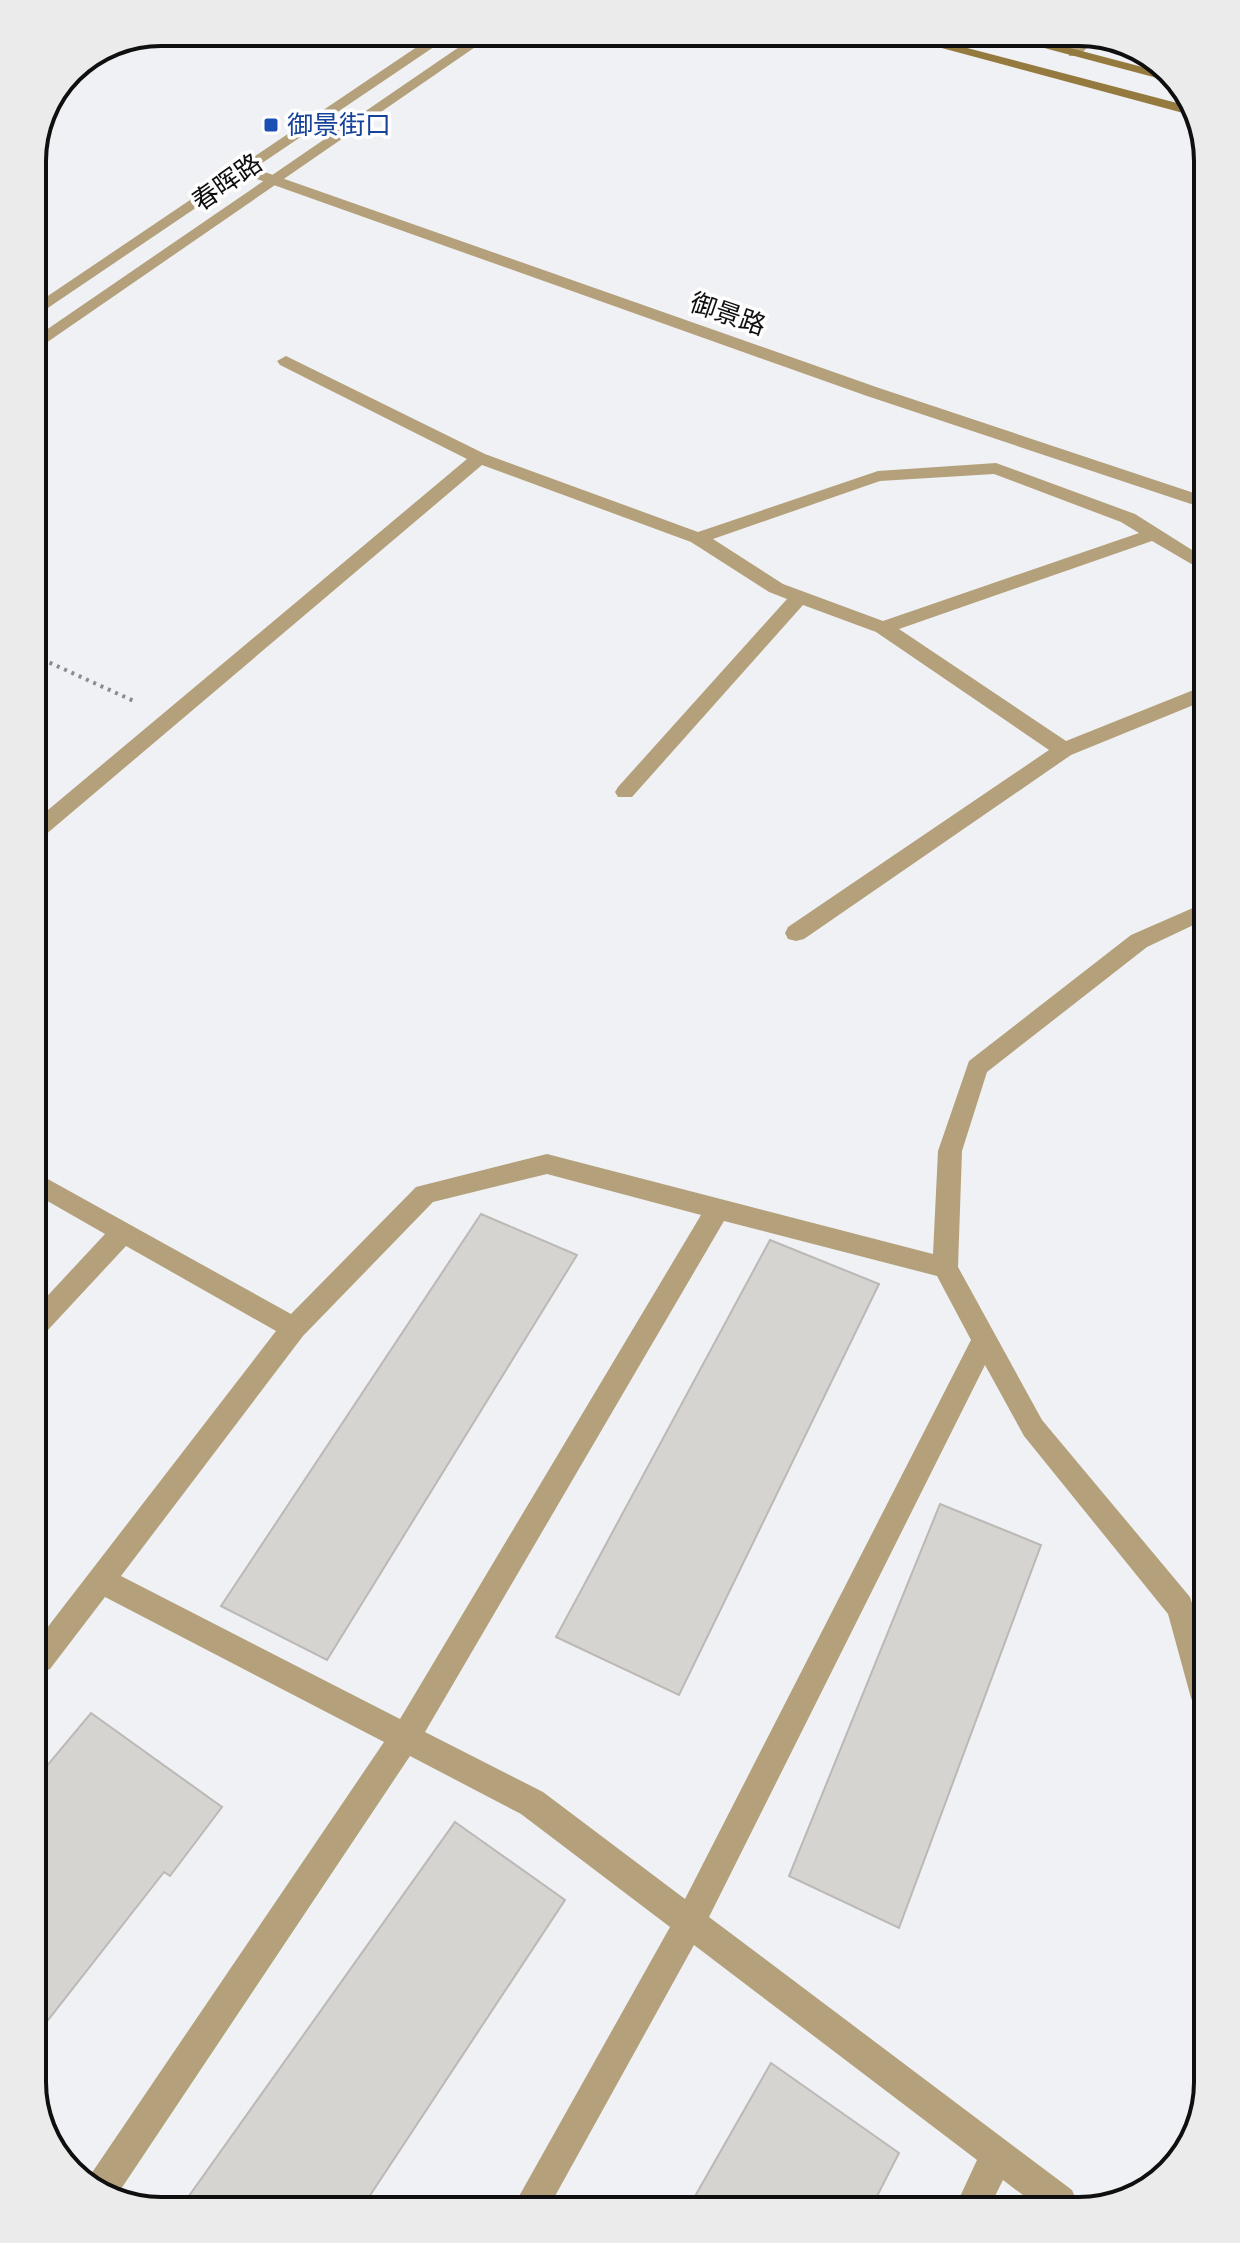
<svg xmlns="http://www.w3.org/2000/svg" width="1240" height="2243" font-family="'Space Grotesk','Noto Sans SC',sans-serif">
<rect width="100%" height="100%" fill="#f0f1f4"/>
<path fill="#d6d4d1" stroke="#bbb8b6" stroke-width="2" d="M481,1214l96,41 -250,405 -106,-54z
M770,1240l109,44 -200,411 -123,-58z
M940,1504l101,41 -142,383 -110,-52z
M91,1713l131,94 -52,69 -6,-4 -123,157 -1,-255z
M455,1822l110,78 -204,309 -182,1z
M771,2063l128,90 -26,51 -183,1z"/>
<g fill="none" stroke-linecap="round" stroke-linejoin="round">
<path stroke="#8b8c8e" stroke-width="4" stroke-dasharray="3 5" stroke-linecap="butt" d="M35,656l101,46"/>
<path fill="#b4a17c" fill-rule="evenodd" d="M1087,32l11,4 -19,20h-10v-6z
M286,356l199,98 213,78 180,-61 118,-8 139,51 65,41v14l-48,-28 -253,88 167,112 135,-54v15l-130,53 -267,184 -8,2 -8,-2 -3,-6 3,-6 261,-177 -173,-118 -73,-27 -171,192h-14l-3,-5 3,-5 169,-188 -18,-7 -78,-50 -209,-77 -438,371 -8,2v-18l431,-361 -187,-94 -3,-4zM994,474l127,48 18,11 -256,88 -100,-37 -70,-45 167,-58z
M1202,904v17l-55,26 -160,125 -25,79 -4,116 84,153 148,177 16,49v66l-10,-4 -5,-10 -23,-84 -144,-178 -39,-71 -276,552 363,273 5,12h-45l-29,-22 -11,22 -35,1 20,-43 -283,-215 -145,262h-36l157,-280 -149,-113 -111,-58 -295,442 -26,-9 -4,-4 2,-5 297,-438 -279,-145 -55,72 -10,4v-36l236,-306 -150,-85 -79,85 -9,3v-28l67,-72 -68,-39v-22l254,141 125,-127 131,-33 386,100 5,-103 31,-90 162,-126zM547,1174l154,41 -301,504 -279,-143 182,-240 130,-134zM724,1221l213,55 34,64 -286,559 -142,-107 -118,-60z"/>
<path fill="#b4a17c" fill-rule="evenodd" d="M242,164l637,224 321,107v12l-333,-111 -630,-224 -3,-3z"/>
<path fill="#b4a17c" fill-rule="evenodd" d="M439,32h17l-423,286v-12z
M481,32h16l-464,320v-13z"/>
<path fill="#957a3f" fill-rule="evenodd" d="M882,32h24l290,76 2,9z
M984,32h25l160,42 7,9z"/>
</g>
<rect fill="#1a4fb4" stroke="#fefeff" stroke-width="3" x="263" y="117" width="16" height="16" rx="4"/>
<g text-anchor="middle" stroke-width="7" stroke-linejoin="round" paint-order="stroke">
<g font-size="26" fill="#164399" stroke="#fefeff" text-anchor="start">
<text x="287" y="134">御景街口</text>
</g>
<g font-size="26" fill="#0f0f10" stroke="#fefeff">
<text transform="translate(227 182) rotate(-35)" y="9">春晖路</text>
<text transform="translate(728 314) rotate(19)" y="9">御景路</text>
</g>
</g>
<path d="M0 0H1240V2243H0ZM161 46H1079A115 115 0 0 1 1194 161V2082A115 115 0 0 1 1079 2197H161A115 115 0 0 1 46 2082V161A115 115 0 0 1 161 46Z" fill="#ebebec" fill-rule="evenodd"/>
<path fill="none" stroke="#0f0f10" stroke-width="4" d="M161 46H1079A115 115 0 0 1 1194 161V2082A115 115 0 0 1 1079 2197H161A115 115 0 0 1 46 2082V161A115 115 0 0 1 161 46Z"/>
</svg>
